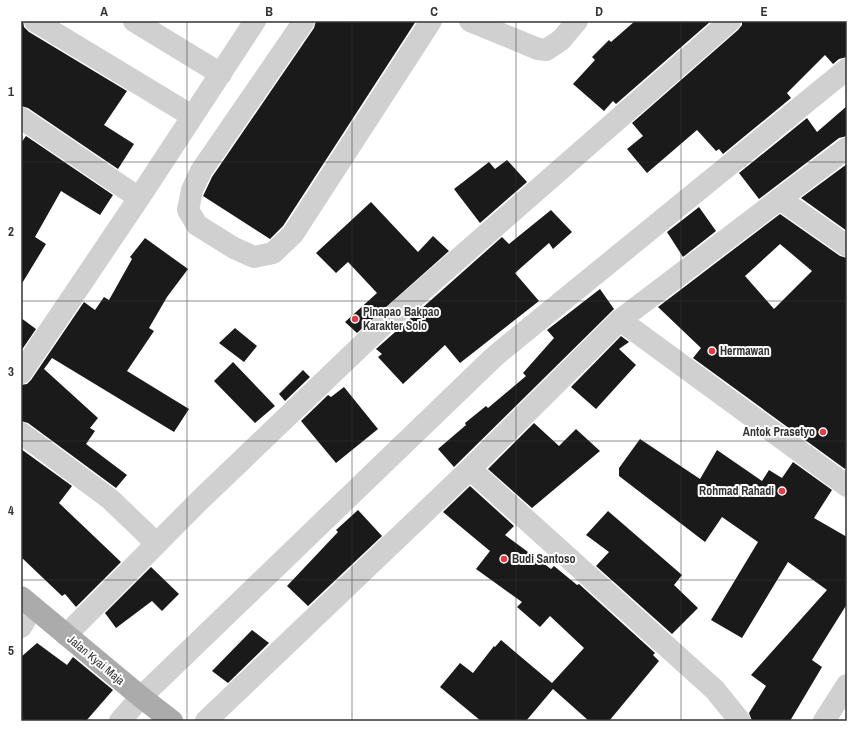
<svg xmlns="http://www.w3.org/2000/svg" width="868" height="742" font-family="'Archivo Narrow',sans-serif">
<rect width="100%" height="100%" fill="#fff"/>
<path fill="#1a1a1a" fill-rule="evenodd" d="M21,21h2l1,6 5,5 98,59 -23,34 30,19 -16,25 -90,-61 -7,-2z
M316,21h100l-133,205 -13,13 -67,-43 1,-2 8,-17 102,-149z
M635,21h76l-95,83 -3,-3 -9,10 -31,-27 22,-24 -3,-3 17,-17 2,2z
M742,21h105v36l-8,2 -6,5 -8,-9 -38,38 4,5 -68,56 -4,-5 -3,2 -19,-21 -50,43 -20,-24 16,-13 -11,-13 106,-93 4,-5z
M847,106v30l-8,2 -80,61 -20,-26 68,-55 10,14z
M26,136l87,59 -13,20 -39,-24 -26,46 11,7 -25,41v-142z
M507,160l20,22 -47,41 -26,-34 35,-27 6,7z
M847,164v67l-46,-33z
M371,202l47,50 15,-16 16,15 -92,82 -12,-11 32,-29 -29,-31 -12,11 -20,-20z
M699,207l17,24 -33,26 -16,-25z
M551,210l21,22 -19,17 -4,-6 -34,30 24,28 -79,62 -15,-18 -42,39 -25,-27 4,-3 -6,-5 126,-112 7,7z
M780,214l60,42 7,2v208l-2,3 -152,-111 8,-10 -43,-41zM780,244l32,27 -38,38 -29,-33z
M145,238l43,31 -21,28 -18,31 5,3 -27,40 62,38 -15,23 -122,-74 -8,11 54,49 -8,10 5,3 -9,13 41,31 -11,13 -88,-65 -7,-2v-36l6,-1 4,-4 53,-78 11,8 9,-13 5,3 23,-41 -2,-2z
M600,289l14,20 -160,158 -16,-18 28,-24 -1,-2 21,-17 2,2 38,-32 -3,-3 31,-35 -7,-8z
M21,318l15,11 -15,22z
M235,328l22,18 -13,16 -25,-19z
M621,336l8,6 -10,7 17,16 -40,44 -25,-22z
M233,362l42,44 -20,17 -41,-42z
M303,370l7,7 -25,24 -6,-7z
M344,387l34,42 -42,34 -35,-42 27,-26 3,2z
M534,423l25,23 17,-17 24,22 -68,57 -44,-39z
M640,439l60,40 17,-29 45,31 7,-11 13,8 11,-16 39,28 -18,28 33,19v67l-35,56 10,7 -32,54h-38l-3,-8 17,-27 -15,-11 76,-85 -39,-28 -46,76 -31,-18 47,-78 -36,-25 -17,25 -86,-66v-8z
M21,449l51,37 -13,17 62,59 -45,45 -11,-13 -3,2 -41,-39z
M470,486l44,40 -9,9 46,34 3,-3 23,19 2,-1 76,69 -2,2 6,6 -50,60h-20l-36,-32 -27,32h-45l-41,-34 20,-24 13,10 21,-27 1,1 6,-7 51,43 32,-35 -34,-32 -10,11 -23,-20 5,-5 -46,-33 14,-18 -47,-39z
M358,510l24,26 -74,70 -21,-20 51,-54 -2,-2z
M608,511l74,64 -8,10 24,23 -26,26 -76,-68 13,-14 -23,-17z
M151,567l28,27 -17,17 -10,-10 -36,27 -11,-15z
M252,630l17,13 -41,40 -16,-12z
M37,643l30,22 6,-8 40,33 -27,31h-65v-64z"/>
<g fill="none" stroke-linecap="round" stroke-linejoin="round">
<path stroke="#d0d0d0" stroke-width="22" d="M35,21l157,95
M134,21l87,53
M304,21l-103,150 -9,19 -4,20 9,15 37,23 20,9 19,-4 20,-19 138,-213
M470,21l68,28 8,1 15,-10 16,-19
M21,118l118,80
M780,199l67,47
M620,320l227,166
M21,373l118,-175 116,-177
M21,433l89,66 46,44
M470,469l245,221 25,31
M21,627l12,-20
M66,635l133,-134 186,-178 345,-302
M120,721l21,-24 354,-341 352,-287
M206,721l264,-252 150,-149 227,-172
M824,721l23,-36"/>
<path stroke="#ababab" stroke-width="22" d="M21,597l120,100 31,24"/>
</g>
<path fill="none" stroke="#333" stroke-width="1" stroke-opacity="0.55" d="M187,21v700M352,21v700M516,21v700M681,21v700M21,162h826M21,301h826M21,441h826M21,580h826"/>
<g fill="#e63946" stroke="#fff" stroke-width="1.5">
<circle cx="355" cy="319" r="4"/>
<circle cx="712" cy="351" r="4"/>
<circle cx="823" cy="432" r="4"/>
<circle cx="782" cy="491" r="4"/>
<circle cx="504" cy="559" r="4"/>
</g>
<g text-anchor="middle" stroke-width="4" stroke-linejoin="round" paint-order="stroke">
<g font-size="12" font-weight="bold" fill="#333" stroke="#fff" text-anchor="start">
<text x="363" y="316">Pinapao Bakpao<tspan x="363" dy="14">Karakter Solo</tspan></text>
<text x="720" y="355">Hermawan</text>
<text x="815" y="436" text-anchor="end">Antok Prasetyo</text>
<text x="774" y="495" text-anchor="end">Rohmad Rahadi</text>
<text x="512" y="563">Budi Santoso</text>
</g>
<g font-size="12" fill="#333" stroke="#fff">
<text transform="translate(96 660) rotate(40)" y="4">Jalan Kyai Maja</text>
</g>
</g>
<rect width="868" height="742" fill="none" stroke="#ffffff" stroke-width="44"/>
<rect x="22" y="22" width="824" height="698" fill="none" stroke="#333" stroke-width="1.5"/>
<g font-size="13" text-anchor="middle" font-weight="bold" fill="#333">
<text x="104" y="16">A</text>
<text x="269" y="16">B</text>
<text x="434" y="16">C</text>
<text x="599" y="16">D</text>
<text x="764" y="16">E</text>
<text x="11" y="96">1</text>
<text x="11" y="236">2</text>
<text x="11" y="376">3</text>
<text x="11" y="515">4</text>
<text x="11" y="655">5</text>
</g>
</svg>
